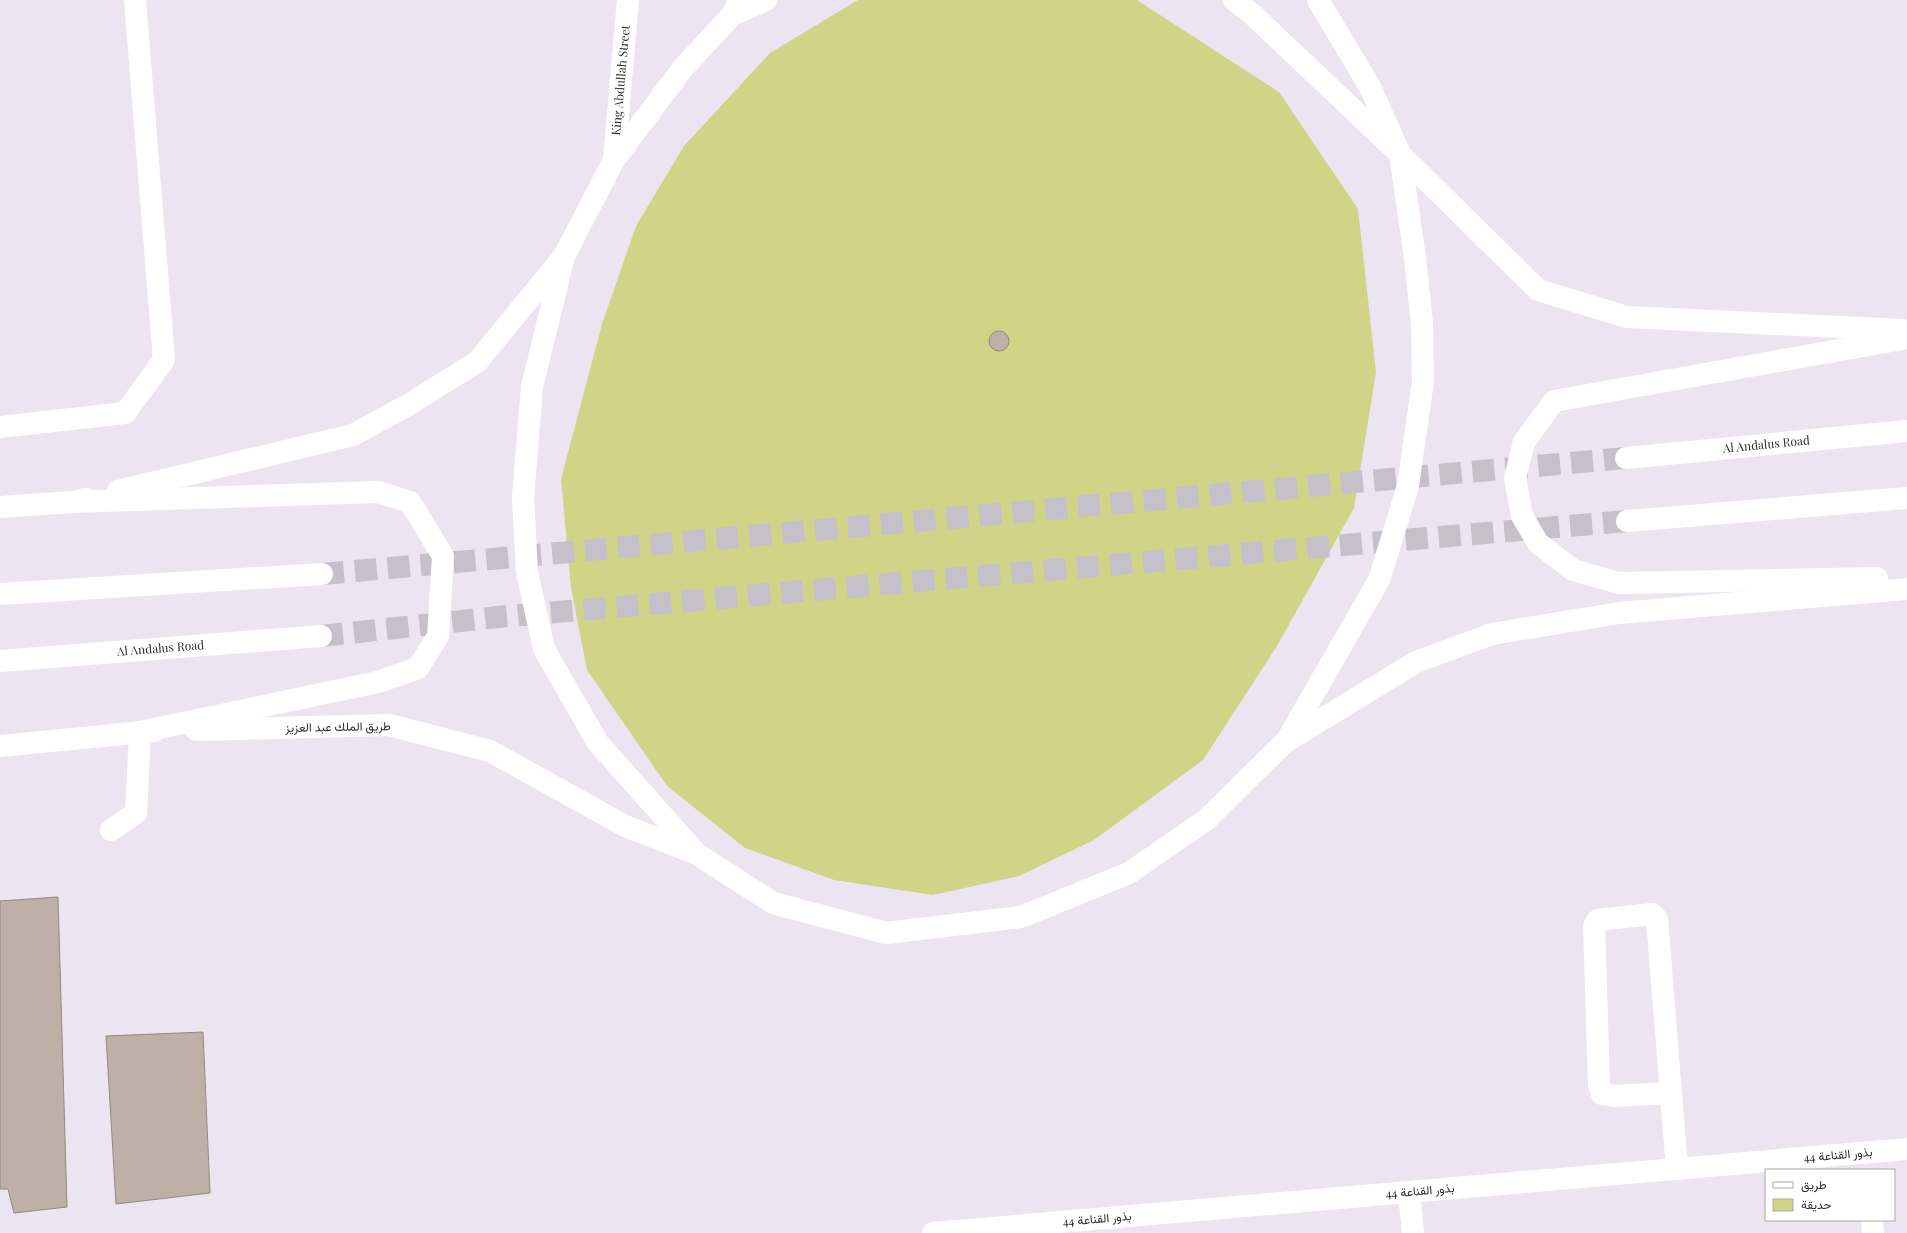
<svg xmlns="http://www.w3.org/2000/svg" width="1907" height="1233" font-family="'Playfair Display',Vazirmatn,serif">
<rect width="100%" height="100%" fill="#ece5f1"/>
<path fill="#d1d486" d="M858,0h279l142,92 79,117 18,163 -22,136 -77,138 -74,114 -109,80 -75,36 -86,19 -99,-15 -89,-32 -78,-62 -80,-116 -16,-82 -10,-109 41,-155 34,-98 48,-80 86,-93z"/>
<path fill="#bcb0a7" stroke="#948980" d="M989 341a10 10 0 1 1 20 0a10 10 0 1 1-20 0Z
M58,897l9,310 -53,6 -6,-24h-8v-288z
M203,1032l7,161 -94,11 -10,-168z"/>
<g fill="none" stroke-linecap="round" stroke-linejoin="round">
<path stroke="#c6c0ca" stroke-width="22" stroke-dasharray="22 11" stroke-linecap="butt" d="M322,574l1304,-116
M321,636l177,-19 1129,-96"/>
<path stroke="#fff" stroke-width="22" d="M0,427l125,-14 39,-53 -29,-360
M111,830l25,-17 4,-81
M1671,1093l-58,3 -11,-2 -3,-9 -5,-159 4,-6 54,-6 5,5 20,250
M1409,1192l4,41
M1872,1220l1,13
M933,1233l974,-84"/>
<g stroke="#fff" stroke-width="22">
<path d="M766,0l-34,15 -49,53 -69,92 -50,96 -32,131 -9,110 4,75 17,77 54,94 99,111 76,49 113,30 135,-16 108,-44 77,-53 79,-78 131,-80 76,-28 127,-21 288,-24"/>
<path d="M1234,0l18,14 148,140 15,104 7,66 1,57 -15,105 -29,94 -92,160"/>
<path d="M1318,0l52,87 30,67 138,136 89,27 276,13"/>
<path id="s1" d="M614,160l14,-160"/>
<path id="s2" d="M1626,458l281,-27"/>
<path d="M118,491l235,-56 55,-30 69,-43 84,-102"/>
<path d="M72,502l306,-10 32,10 33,54 -5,80 -20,32 -40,14 -238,50"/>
<path d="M0,507l72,-5 14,-3"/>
<path d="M1627,521l280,-23"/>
<path d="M1877,578l-258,5 -46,-13 -35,-27 -16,-27 -7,-38 9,-36 30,-41 353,-63"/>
<path d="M0,594l322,-20"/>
<path id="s3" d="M0,661l321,-25"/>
<path d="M196,730l193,-5 101,26 135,75 67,26"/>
<path d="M0,746l154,-15"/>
</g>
<path stroke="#fff" stroke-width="22" d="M732,15l8,-15"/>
</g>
<g text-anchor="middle" stroke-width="3.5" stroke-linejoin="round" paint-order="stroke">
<g font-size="12" fill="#2d2b2f" stroke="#fff">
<text dy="4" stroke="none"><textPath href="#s1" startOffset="80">King Abdullah Street</textPath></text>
<text dy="4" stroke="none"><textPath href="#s2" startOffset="141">Al Andalus Road</textPath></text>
<text dy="4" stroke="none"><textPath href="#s3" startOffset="161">Al Andalus Road</textPath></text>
<text transform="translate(338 727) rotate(-1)" y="4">طريق الملك عبد العزيز</text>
<text transform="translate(1838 1155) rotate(-5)" y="4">بذور القناعة 44</text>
<text transform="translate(1420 1191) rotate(-5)" y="4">بذور القناعة 44</text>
<text transform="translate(1097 1219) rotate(-5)" y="4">بذور القناعة 44</text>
</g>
</g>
<rect x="1765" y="1169" width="130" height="52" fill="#ffffff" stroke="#abaaac"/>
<rect x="1773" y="1182" width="20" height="6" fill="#ffffff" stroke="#abaaac"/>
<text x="1801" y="1189" font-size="12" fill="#2d2b2f">طريق</text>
<rect x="1773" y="1199" width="20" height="12" fill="#d1d486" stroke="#abaaac"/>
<text x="1801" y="1209" font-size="12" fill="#2d2b2f">حديقة</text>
</svg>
